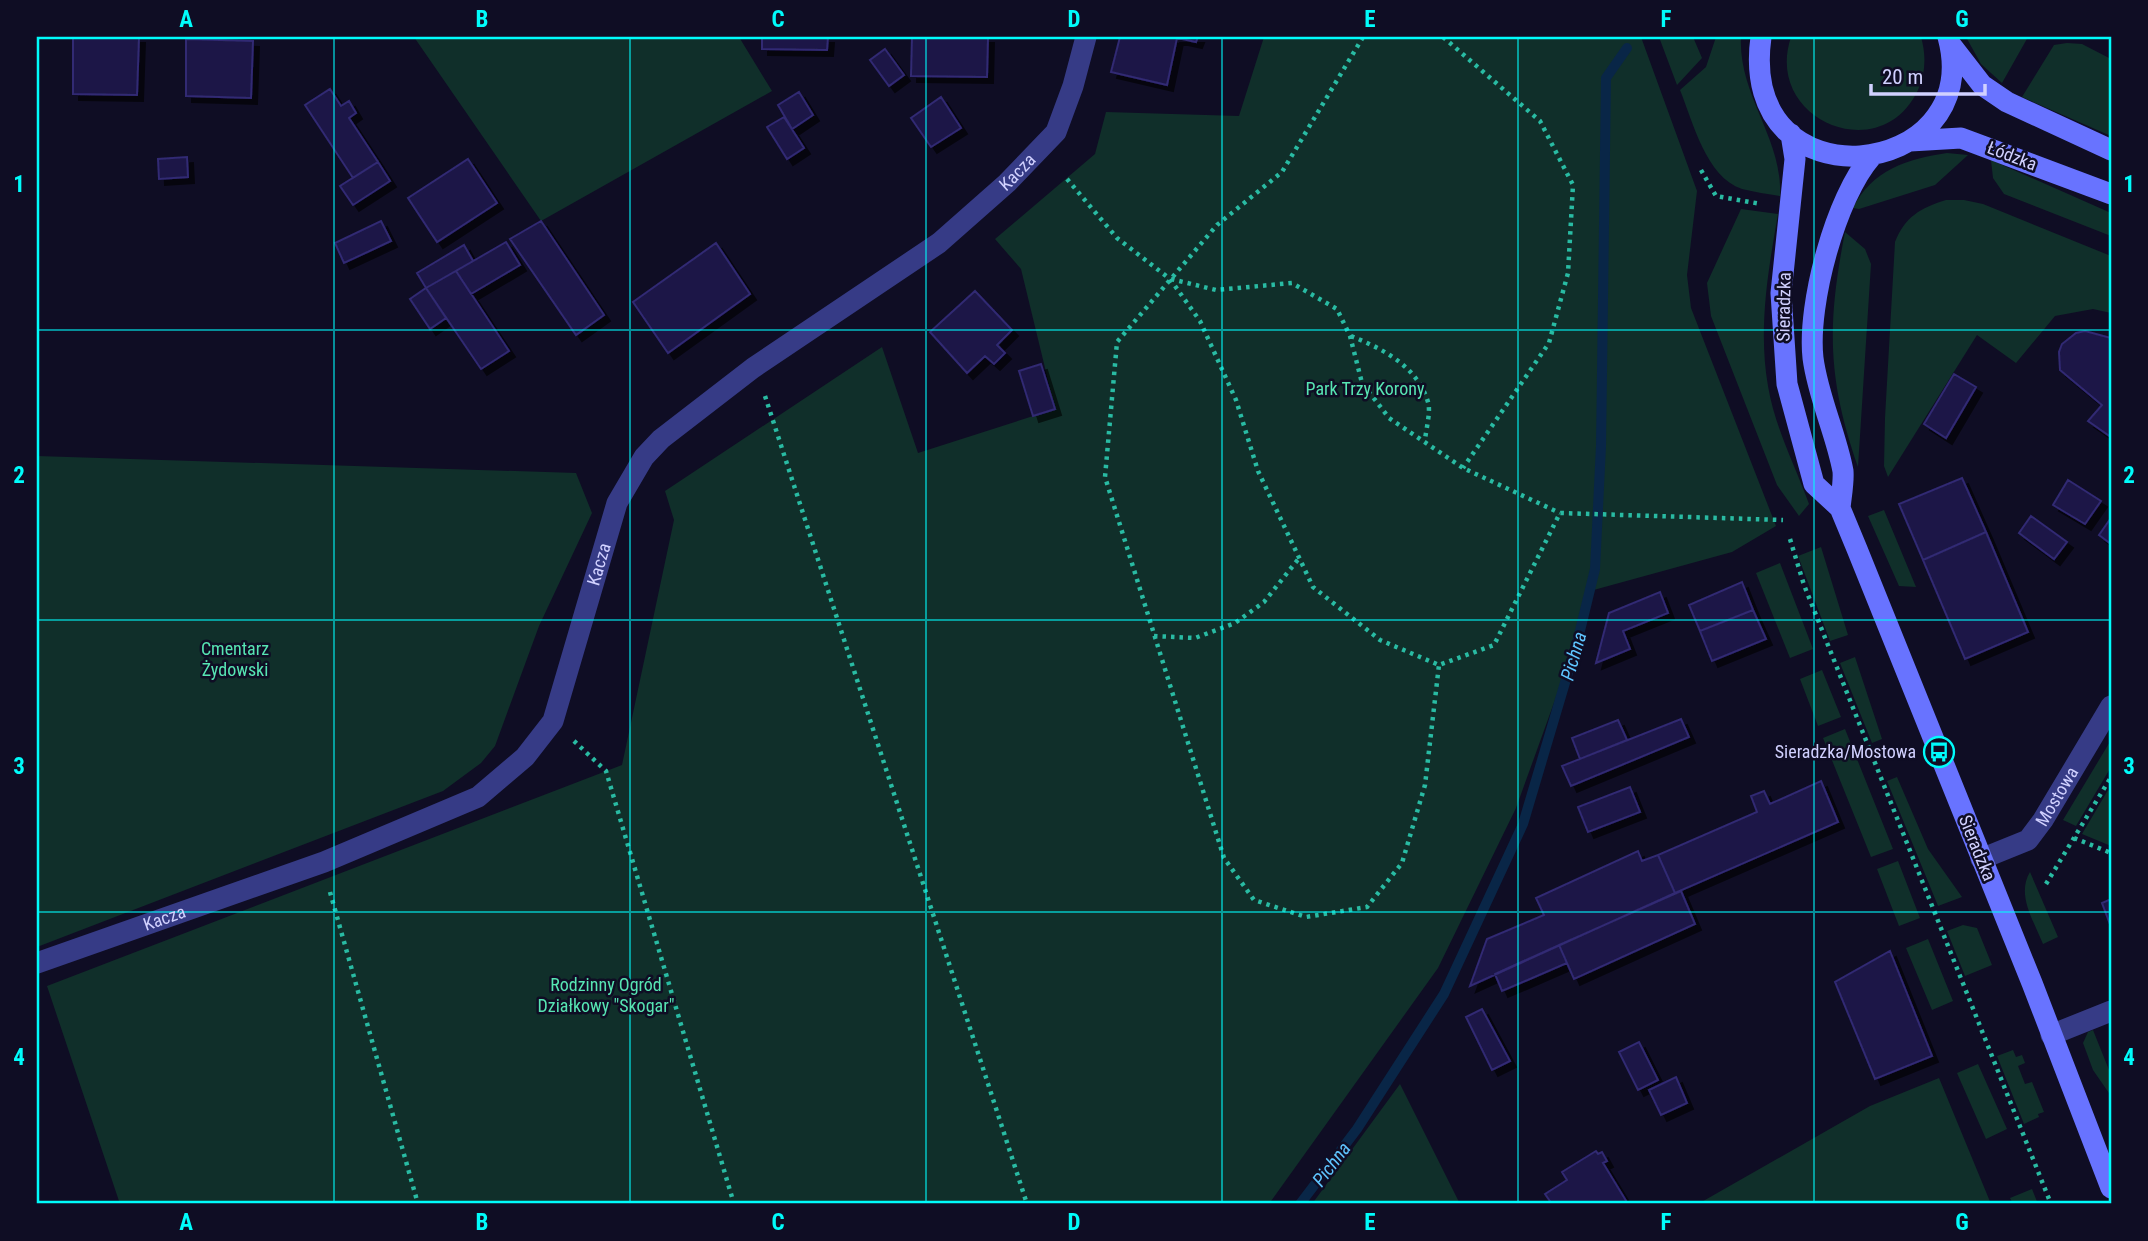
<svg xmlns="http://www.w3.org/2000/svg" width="2148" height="1241" font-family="'Roboto Condensed',sans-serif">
<defs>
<filter id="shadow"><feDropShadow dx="6" dy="6" stdDeviation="0" flood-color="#0009"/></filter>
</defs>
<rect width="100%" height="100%" fill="#0f0d24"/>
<path fill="#102f2a" d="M414,37h325l33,54 -231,130z
M1264,37h377l56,154 -10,84 4,33 85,218 -44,26 -142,39 -4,23 -70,194 -78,160 -169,236h-1149l-73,-218 575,-221 52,-245 -9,-29 217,-144 36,106 137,-44 -34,-140 -26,-30 100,-85 11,-42 133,4z
M1659,37h34l9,21 -25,27z
M1716,37h25c-3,58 42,102 39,159 -12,-2 -26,-4 -38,-7 -36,-12 -49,-67 -62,-99l26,-23z
M1791,37h130c5,17 5,36 -3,53 -37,79 -155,30 -127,-53z
M1966,37h62l-26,46 -21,-19z
M2067,43l15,1 29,15v77l-89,-39 32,-52z
M1947,153l21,2 -33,30 -76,24 -6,-1c19,-38 54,-49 94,-55z
M1991,160l120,53v23l-107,-42 -11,-16z
M1946,200h18l19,4 128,52v57l-18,-4 -38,7 -39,47 -39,-28 -89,142 -4,-11 1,-48 10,-176c10,-25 25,-34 51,-42z
M1741,209l37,5c-10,57 -20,115 -10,172 7,42 27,79 41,118l-10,12 -22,-31 -66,-169 -4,-33z
M1845,232l20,17 6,15 -13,203c-31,-89 -31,-143 -13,-235z
M37,456l539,17 16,40 -53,113 -44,120 -14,17 -38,28 -406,156z
M1884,510l32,77 -17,-1 -31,-70z
M1821,547l27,88 -18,6 -32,-85z
M1780,563l33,86 -23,9 -34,-85z
M1855,657l27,82 -10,4 -32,-80z
M1822,670l19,47 -23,9 -18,-47z
M1845,729l48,120 -22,8 -48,-119z
M2111,740v27l-35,59 -13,-6z
M1897,777l31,72 34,48 -24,9 -51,-125z
M2108,790l3,2v54l-29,-12z
M1898,861l22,57 -21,8 -22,-57z
M2030,872l28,65 -15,7c-9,-23 -27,-49 -13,-72z
M1963,925l14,3 15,37 -27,11 -18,-45z
M1928,939l25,62 -21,9 -26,-62z
M2093,1030l18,45v21l-18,-26 -10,-27 5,-11z
M2013,1050l3,7 6,-2 3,8 -7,3 7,18 7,-2 12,30 -6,2 1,3 -15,7 -27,-68z
M1978,1064l29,65 -21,10 -29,-66z
M1939,1078l52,126h-293l172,-98z
M1400,1084l60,120h-148z
M2032,1189l6,15h-25l-3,-6z"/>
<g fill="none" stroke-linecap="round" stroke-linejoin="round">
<path stroke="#092647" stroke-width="10" d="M1300,1204l57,-75 87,-135 79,-170 55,-185 17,-70 6,-123 5,-368 21,-30"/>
</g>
<path fill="#1d1846" stroke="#302973" stroke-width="2" filter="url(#shadow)" d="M73,37h66l-2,58 -64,-1z
M762,37h66l-1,13 -65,-1z
M912,37h76l-1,40 -76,-1z
M1120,37l57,1 -10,47 -56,-13z
M1173,37h25l-2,5z
M186,39l67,2 -2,57 -65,-2z
M885,49l19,26 -15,11 -19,-26z
M330,89l11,17 8,-5 7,12 -7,5 29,44 -25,16 -48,-73z
M799,92l14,23 -21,14 -14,-24z
M941,97l20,31 -30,19 -20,-29z
M784,117l20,31 -17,11 -20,-32z
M187,157l1,20 -29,2 -1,-20z
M468,159l29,44 -60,39 -29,-44z
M378,162l12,19 -37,24 -13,-19z
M381,221l10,20 -47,22 -9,-20z
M541,221l63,94 -28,20 -66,-96z
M506,242l14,23 -49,29 -15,-23z
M716,243l34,51 -82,59 -35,-51z
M464,245l9,16 -47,27 -9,-15z
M456,271l53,80 -28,18 -55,-81z
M426,288l20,30 -16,11 -20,-30z
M975,291l37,39 -15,15 8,8 -11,11 -9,-8 -18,17 -37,-41z
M2085,331l26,7v99l-23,-16 14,-16 -42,-35 -1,-18 3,-8 14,-11z
M1041,364l14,45 -22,7 -14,-45z
M1954,374l22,13 -30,51 -22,-14z
M1962,478l24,54 -63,28 -24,-56z
M2068,480l33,21 -16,23 -32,-19z
M2031,516l36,26 -13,17 -35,-26z
M2111,518v26l-12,-9z
M1986,532l42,100 -63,27 -42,-99z
M1742,582l11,28 -53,21 -11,-26z
M1660,592l8,21 -45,18 7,18 -34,14 13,-50z
M1753,610l13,29 -54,22 -12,-30z
M1681,719l8,18 -118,49 -9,-20z
M1618,720l9,20 -47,19 -8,-21z
M1821,781l17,41 -163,71 -17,-38 99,-43 -6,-16 13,-5 6,13z
M1630,787l10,25 -52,20 -10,-25z
M1638,851l4,10 16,-6 17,38 -205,93 17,-47 57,-24 -8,-17z
M1681,891l14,33 -121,55 -15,-34z
M2111,899v28l-9,-24z
M1559,945l8,18 -65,28 -7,-17z
M1890,951l42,105 -57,23 -40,-97z
M1482,1009l28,52 -18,9 -26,-53z
M1639,1042l19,38 -20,10 -19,-38z
M1676,1077l11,26 -26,12 -12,-25z
M1596,1151l2,3 4,-2 5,9 -4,2 25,41h-76l-7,-10 22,-14 -5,-8z"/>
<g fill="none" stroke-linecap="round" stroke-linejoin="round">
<path stroke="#29bba3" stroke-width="4.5" stroke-dasharray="3.5 5" stroke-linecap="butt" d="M1363,37l-81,135 -65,53 -100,117 -12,135 119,381 30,42 52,17 61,-10 35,-44 23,-78 14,-120
M1443,37l97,84 33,64 -5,88 -19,70 -86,125
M1701,170l15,26 45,8
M1067,179l50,59 53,41 30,42 36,79 22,71 55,116 67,53 59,25 55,-20 66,-132 223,7
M1171,279l45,11 76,-7 45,26 13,27 12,47 27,35 74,50 97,45
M1351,336c32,13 66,30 77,66 3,10 -2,27 -3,38
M765,396l262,808
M1790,539l14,46 247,619
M1154,636l41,2 40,-15 29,-21 36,-45
M574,741l32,30 128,433
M2074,838l37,15
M2046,884l65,-107
M330,892l88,312"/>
<path stroke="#363b86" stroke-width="21" d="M2051,1035l60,-24"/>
<g stroke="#363b86" stroke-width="21">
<path id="s1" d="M1981,859l47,-19 15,-20 68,-114"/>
<path id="s2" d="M37,963l287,-101 154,-65 47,-40 28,-36 64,-218 27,-46 17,-18 92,-71 186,-125 68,-60 49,-51 17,-46 13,-49"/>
</g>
<path stroke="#6873ff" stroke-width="21" d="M1761,37c-24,173 226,144 187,0
M1951,45l31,40 25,17 104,48
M1791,134l4,25 -14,134 6,91 27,100 26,24 17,41 175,434 79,205
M1910,141l51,-3 150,56
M1840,508c1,-11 4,-26 3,-37 -7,-38 -25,-74 -30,-113 -6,-54 23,-161 58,-201"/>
</g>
<path fill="none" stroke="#00fcfb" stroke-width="2" stroke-opacity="0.55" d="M334,37v1167M630,37v1167M926,37v1167M1222,37v1167M1518,37v1167M1814,37v1167M37,330h2074M37,620h2074M37,912h2074"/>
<defs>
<g id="bus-ring" transform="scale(1.575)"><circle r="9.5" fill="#0f0d24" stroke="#00fcfb" stroke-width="1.5"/><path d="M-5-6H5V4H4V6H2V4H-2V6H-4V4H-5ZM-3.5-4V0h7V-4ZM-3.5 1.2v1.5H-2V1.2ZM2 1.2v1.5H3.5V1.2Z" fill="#00fcfb"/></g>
</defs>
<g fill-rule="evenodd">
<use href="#bus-ring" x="1939" y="752"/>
</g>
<g text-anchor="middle" stroke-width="5" stroke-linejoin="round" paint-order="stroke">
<g font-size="18" fill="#d1d1ff" stroke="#0f0d24">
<text transform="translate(2012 156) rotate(21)" y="6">Łódzka</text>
<text dy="6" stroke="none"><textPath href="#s2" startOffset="1330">Kacza</textPath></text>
<text transform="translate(1784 307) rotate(-89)" y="6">Sieradzka</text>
<text dy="6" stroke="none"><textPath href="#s2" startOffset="742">Kacza</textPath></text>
<text dy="6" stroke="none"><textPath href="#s1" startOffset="103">Mostowa</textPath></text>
<text transform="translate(1977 848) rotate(68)" y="6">Sieradzka</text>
<text dy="6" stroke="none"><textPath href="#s2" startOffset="135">Kacza</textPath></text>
</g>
<g font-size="18" fill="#57e5b3" stroke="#0f0d24">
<text x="1365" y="395">Park Trzy Korony</text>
<text x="235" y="655">Cmentarz<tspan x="235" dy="21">Żydowski</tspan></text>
<text x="606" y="991">Rodzinny Ogród<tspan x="606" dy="21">Działkowy "Skogar"</tspan></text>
</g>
<g font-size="18" fill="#d1d1ff" stroke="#0f0d24" text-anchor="end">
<text x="1916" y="758">Sieradzka/Mostowa</text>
</g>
<g font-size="19" font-style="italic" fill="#5fc5ff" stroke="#0f0d24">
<text transform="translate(1573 656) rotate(-74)" y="7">Pichna</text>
<text transform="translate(1331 1164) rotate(-53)" y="7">Pichna</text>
</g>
</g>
<rect width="2148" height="1241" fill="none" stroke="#0f0d24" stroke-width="77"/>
<path d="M1871 84v10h114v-10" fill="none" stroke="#d1d1ff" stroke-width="3.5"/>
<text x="1882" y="84" font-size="21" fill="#d1d1ff" stroke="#0f0d24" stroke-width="5" paint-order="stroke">20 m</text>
<rect x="38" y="38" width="2072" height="1164" fill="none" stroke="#00fcfb" stroke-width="2.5"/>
<g font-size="23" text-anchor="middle" font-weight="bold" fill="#00fcfb">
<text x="186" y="27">A</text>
<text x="482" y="27">B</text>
<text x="778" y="27">C</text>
<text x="1074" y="27">D</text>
<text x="1370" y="27">E</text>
<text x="1666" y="27">F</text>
<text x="1962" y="27">G</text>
<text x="19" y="192">1</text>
<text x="2129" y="192">1</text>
<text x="19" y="483">2</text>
<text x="2129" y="483">2</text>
<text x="19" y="774">3</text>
<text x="2129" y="774">3</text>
<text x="19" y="1065">4</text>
<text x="2129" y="1065">4</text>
<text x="186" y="1230">A</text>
<text x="482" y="1230">B</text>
<text x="778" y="1230">C</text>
<text x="1074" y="1230">D</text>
<text x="1370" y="1230">E</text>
<text x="1666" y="1230">F</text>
<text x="1962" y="1230">G</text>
</g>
</svg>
